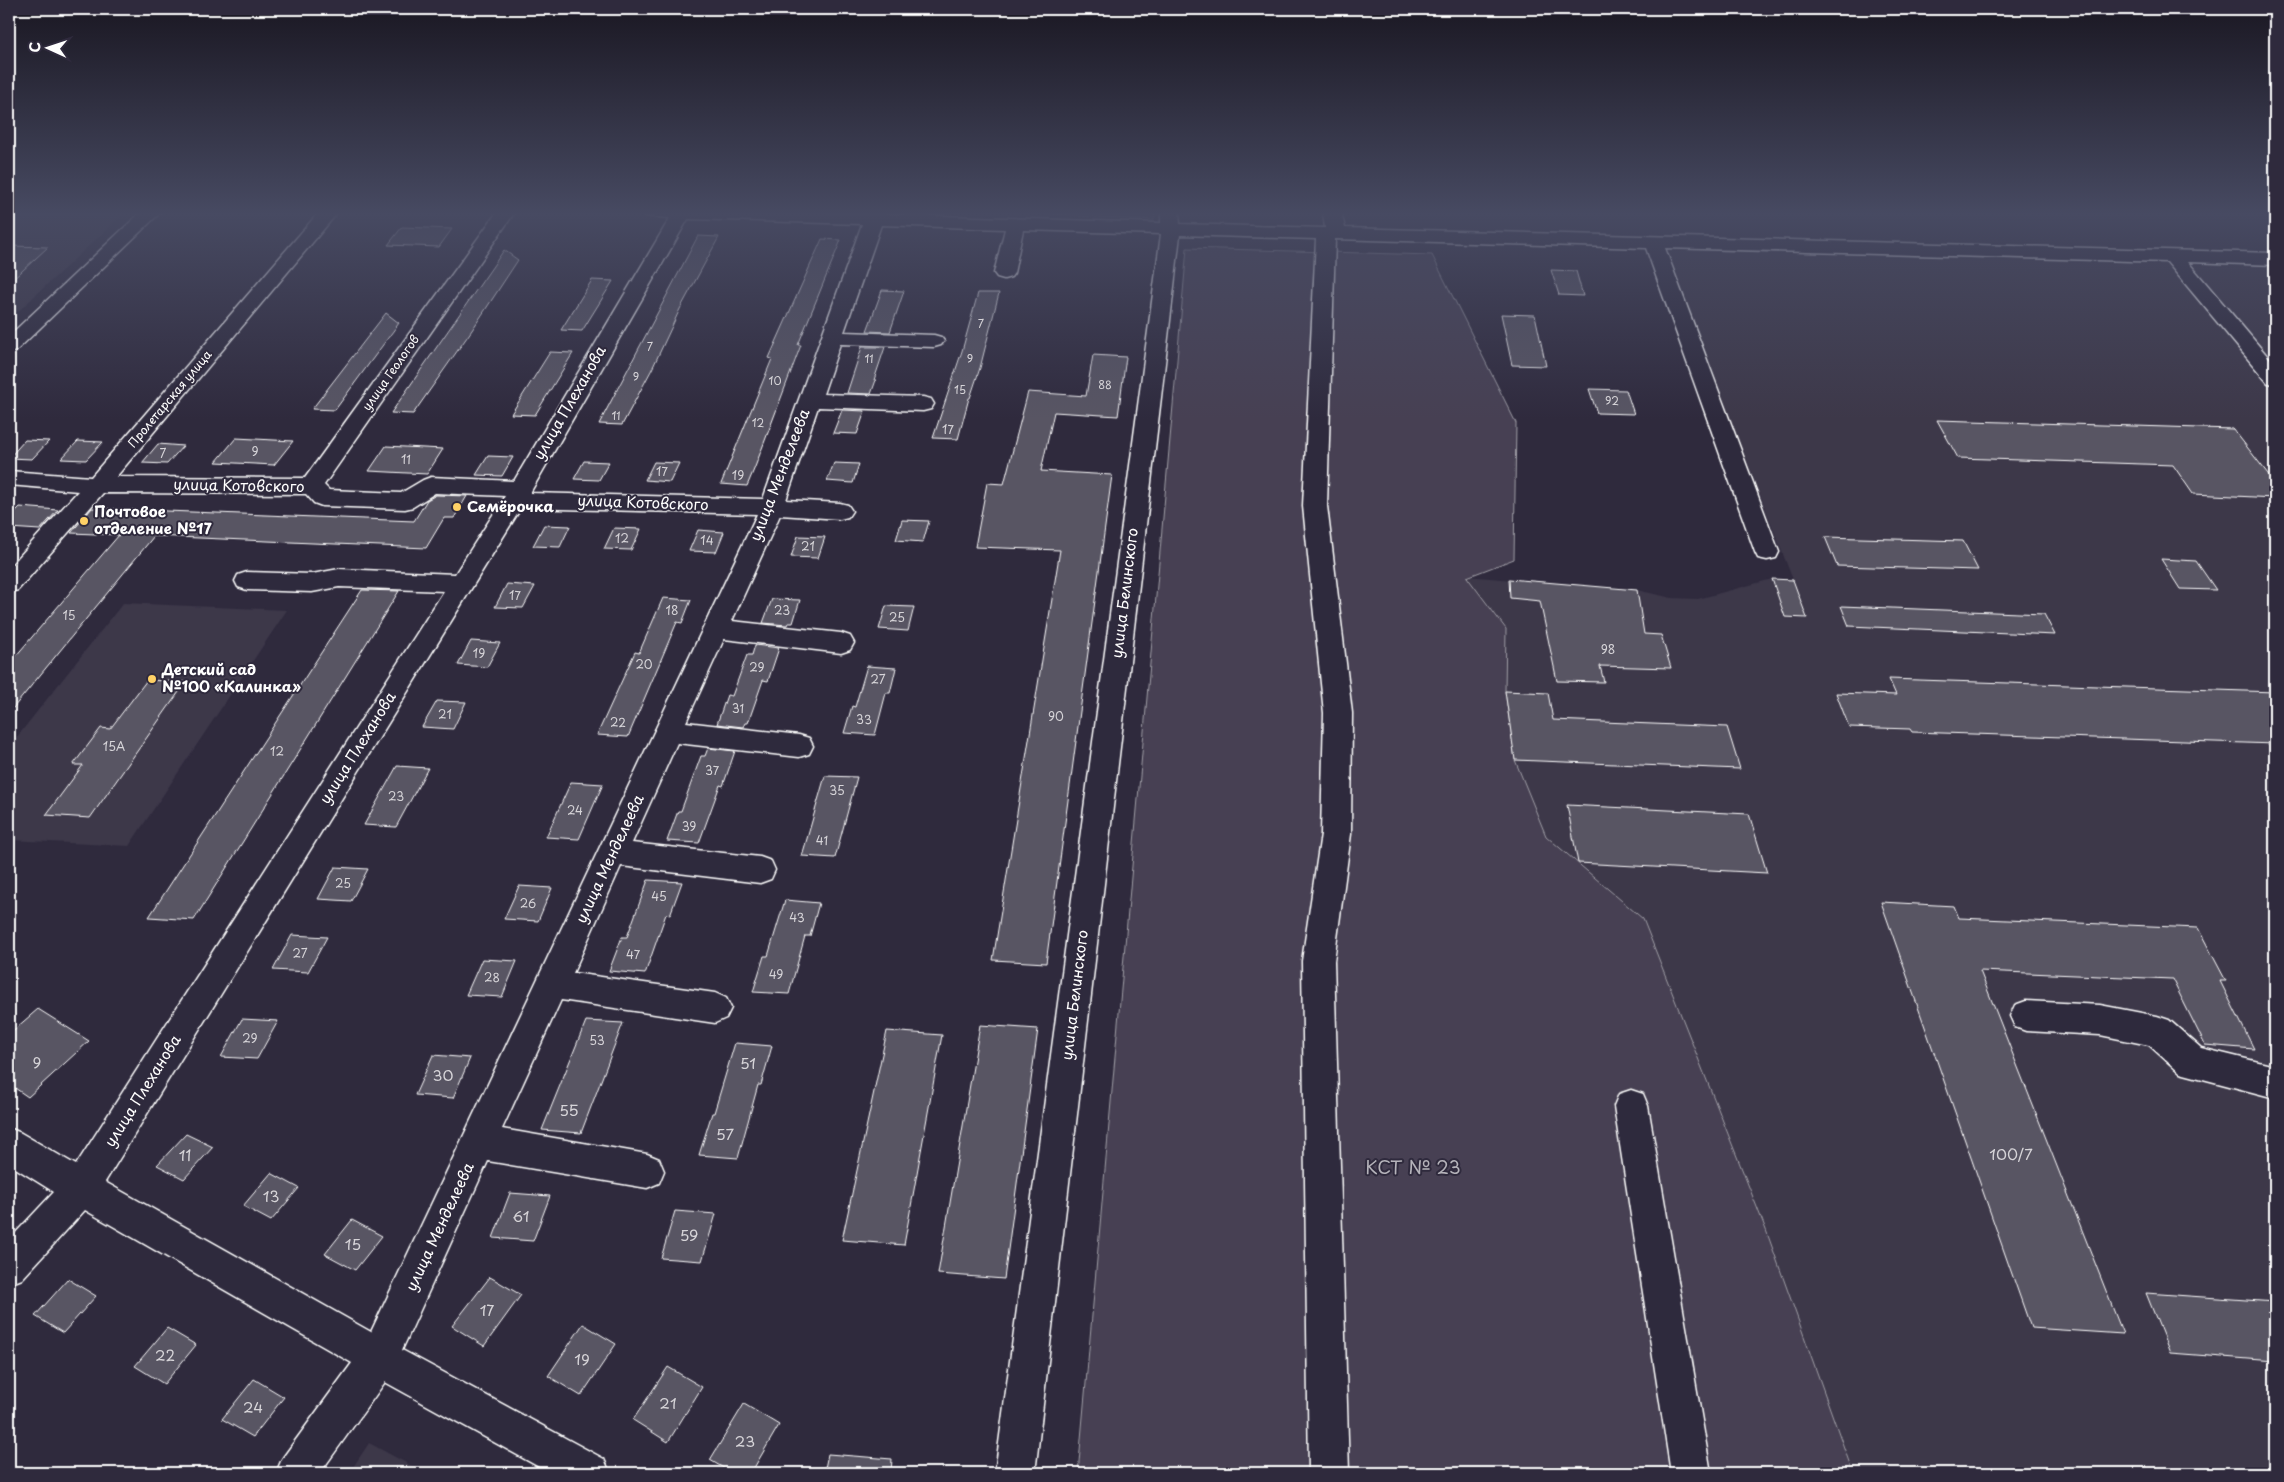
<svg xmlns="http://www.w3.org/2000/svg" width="2284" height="1482" viewBox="0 0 2284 1482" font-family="'Playpen Sans',sans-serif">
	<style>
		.built { fill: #3c3749 }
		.green { fill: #464152; stroke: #a2a0a8 }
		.building { fill: #595564; stroke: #fff }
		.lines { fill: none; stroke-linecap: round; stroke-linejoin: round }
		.minor-casing { stroke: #fff; stroke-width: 3 }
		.minor { fill: #2f2a3d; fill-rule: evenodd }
		.poi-dot { fill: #ffd166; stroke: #2f2a3d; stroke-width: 2 }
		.labels { text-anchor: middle; stroke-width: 4; stroke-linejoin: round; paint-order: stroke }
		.far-number-label { font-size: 11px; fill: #d6d4d8 }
		.far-street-label { font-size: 12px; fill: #fff; stroke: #2f2a3d }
		.number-label { font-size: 12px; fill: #d6d4d8 }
		.street-label { font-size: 15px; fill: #fff; stroke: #2f2a3d }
		.poi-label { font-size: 15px; font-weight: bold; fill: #fff; stroke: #2f2a3d; text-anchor: start }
		.near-number-label { font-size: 15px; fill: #d6d4d8 }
		.near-park-label { font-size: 18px; fill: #b5b3ba; stroke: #2f2a3d }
	</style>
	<rect width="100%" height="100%" fill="#2f2a3d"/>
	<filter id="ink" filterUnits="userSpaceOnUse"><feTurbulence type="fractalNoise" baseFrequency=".02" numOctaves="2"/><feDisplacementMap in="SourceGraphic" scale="10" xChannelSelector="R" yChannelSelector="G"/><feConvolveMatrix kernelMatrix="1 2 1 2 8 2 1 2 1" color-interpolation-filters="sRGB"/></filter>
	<g filter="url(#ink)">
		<g class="built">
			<polygon points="9,212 23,212 122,215 9,320"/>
			<polygon points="1662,245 2275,263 2275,1473 1853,1473 1766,1230 1643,919 1546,836 1515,760 1505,691 1506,629 1466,576 1637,590 1672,598 1698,599 1772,579 1793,580"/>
			<polygon points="123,603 287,610 129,846 9,840 9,747"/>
			<polygon points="369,1443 425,1473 349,1473"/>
		</g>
		<g class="green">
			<polygon points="1015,212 1155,212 1154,220"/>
			<polygon points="1187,248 1432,255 1516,423 1514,559 1467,577 1506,629 1505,691 1515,760 1546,836 1643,919 1766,1230 1853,1473 1078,1473"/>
		</g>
		<g class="building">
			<polygon points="402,227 452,229 439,247 388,245"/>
			<polygon points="698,236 719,237 680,309 652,369 622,425 599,424"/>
			<polygon points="822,239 841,240 798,345 801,345 755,467 747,486 721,484 772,359 769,358"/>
			<polygon points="9,246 48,247 9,283"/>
			<polygon points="504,250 518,260 472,330 413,414 391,413"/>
			<polygon points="1551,270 1576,271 1583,296 1559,295"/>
			<polygon points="592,280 613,281 582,331 561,330"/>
			<polygon points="882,290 904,291 890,332 867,331"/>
			<polygon points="978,293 999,293 980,368 970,398 969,398 958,439 933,438 962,351"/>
			<polygon points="386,313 399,323 335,410 312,409"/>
			<polygon points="1501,314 1535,315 1546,366 1512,365"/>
			<polygon points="862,347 885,347 874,380 876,380 871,394 847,393"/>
			<polygon points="550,352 573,353 535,415 511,414"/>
			<polygon points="1093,355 1126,357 1118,416 1054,412 1041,471 1112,475 1046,963 993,960 1060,550 975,547 987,483 1004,484 1028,392 1086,396"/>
			<polygon points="1589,389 1626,390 1634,414 1597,413"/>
			<polygon points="842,410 865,411 857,434 833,433"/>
			<polygon points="1937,420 2233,429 2275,483 2275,498 2193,494 2173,465 1958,458"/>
			<polygon points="236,438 293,441 274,465 216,462"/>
			<polygon points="25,440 49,441 32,459 9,458"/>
			<polygon points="78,441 103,442 86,460 61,459"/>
			<polygon points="158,444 183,446 167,464 142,463"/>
			<polygon points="386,446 443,449 427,474 369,471"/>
			<polygon points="488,456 513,457 502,476 476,475"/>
			<polygon points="584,461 609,462 599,480 574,479"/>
			<polygon points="654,462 679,463 670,482 645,480"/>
			<polygon points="834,463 859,464 853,483 827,481"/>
			<polygon points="436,495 467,496 454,518 444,518 426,548 154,536 9,713 9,664 119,535 71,533 92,508 414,521 427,500"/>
			<polygon points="20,507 58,510 40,530 9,528 9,518"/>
			<polygon points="902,520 929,521 923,542 896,540"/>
			<polygon points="544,525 570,526 560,547 533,546"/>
			<polygon points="614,528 641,529 631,550 604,549"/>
			<polygon points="698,530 724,532 716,552 689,551"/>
			<polygon points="798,536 825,537 818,558 791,557"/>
			<polygon points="1825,537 1963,541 1978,570 1837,566"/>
			<polygon points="2161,559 2196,561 2216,590 2180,589"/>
			<polygon points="1509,579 1637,590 1644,634 1661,635 1671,668 1600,666 1604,682 1557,681 1540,601 1510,598"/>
			<polygon points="1772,579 1793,580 1807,618 1785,617"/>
			<polygon points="507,584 535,586 523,608 495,607"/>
			<polygon points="362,590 399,591 194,920 149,917"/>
			<polygon points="663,598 691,600 682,623 677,622 628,737 597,735 635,652 639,653"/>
			<polygon points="772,599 800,600 793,623 788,623 787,625 763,623"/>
			<polygon points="886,606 914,607 908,631 879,629"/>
			<polygon points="1841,606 2044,614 2055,635 1849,626"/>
			<polygon points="471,641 500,643 487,667 458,665"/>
			<polygon points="755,645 779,648 768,681 763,680 748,723 745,723 743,727 717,724 727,695 732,696 747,655 752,655"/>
			<polygon points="867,666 896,668 890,693 886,693 875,735 844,733 852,706 855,707"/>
			<polygon points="1889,679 2275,692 2275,744 1912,732 1910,729 1849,727 1836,693 1896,695"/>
			<polygon points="147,680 186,682 90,818 46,815 83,765 73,765 101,728 110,729"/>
			<polygon points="1505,691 1548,693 1553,720 1727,727 1740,769 1515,760"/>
			<polygon points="437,701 466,702 453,729 422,727"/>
			<polygon points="708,748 735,751 723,786 720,785 699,843 667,841 678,811 681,811 701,756 705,756"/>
			<polygon points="397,766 428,768 396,827 364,825"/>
			<polygon points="825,776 857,777 835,858 802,856"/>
			<polygon points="571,782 603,784 579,839 546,837"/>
			<polygon points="1567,805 1749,814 1767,873 1578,863"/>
			<polygon points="335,867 368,869 351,901 318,899"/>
			<polygon points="648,880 682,882 670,915 666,914 645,974 609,971 622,937 627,937"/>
			<polygon points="519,886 552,888 538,921 504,919"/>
			<polygon points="785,900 819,903 810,936 805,936 789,994 753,992 764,956 768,956"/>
			<polygon points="1881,902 1954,906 1959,918 2198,928 2226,981 2220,981 2254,1049 2205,1045 2172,979 1980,971 2123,1334 2031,1328"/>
			<polygon points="292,935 327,937 308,972 273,970"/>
			<polygon points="482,959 517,961 502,997 466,995"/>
			<polygon points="38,1009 89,1041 28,1097 9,1084 9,1034"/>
			<polygon points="242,1019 278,1021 257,1059 221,1057"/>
			<polygon points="586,1021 623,1023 581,1133 542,1130"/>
			<polygon points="980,1025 1038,1029 1004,1279 938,1274"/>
			<polygon points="887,1031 942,1035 904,1245 842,1240"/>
			<polygon points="735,1043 772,1046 761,1085 758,1085 738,1158 699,1155 712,1113 714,1113"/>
			<polygon points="433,1055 470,1058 453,1098 415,1095"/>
			<polygon points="186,1134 213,1147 184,1179 157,1165"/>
			<polygon points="271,1173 299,1188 271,1221 243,1206"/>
			<polygon points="510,1193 550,1196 533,1241 493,1238"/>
			<polygon points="675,1211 716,1214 702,1261 661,1258"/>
			<polygon points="352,1220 382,1236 355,1270 325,1254"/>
			<polygon points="490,1277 521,1295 484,1346 452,1326"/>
			<polygon points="68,1279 96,1296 63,1333 35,1316"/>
			<polygon points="2146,1293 2275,1302 2275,1361 2170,1353"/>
			<polygon points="583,1324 616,1344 581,1396 548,1376"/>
			<polygon points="167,1328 196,1345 164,1384 135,1366"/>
			<polygon points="668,1367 702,1387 668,1442 633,1420"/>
			<polygon points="254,1379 284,1397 253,1437 222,1419"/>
			<polygon points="744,1404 779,1425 751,1473 732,1473 710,1460"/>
			<polygon points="828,1454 892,1459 891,1473 824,1473"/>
		</g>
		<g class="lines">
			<defs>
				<g id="minor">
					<polygon points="141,212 161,212 16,351 9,353 9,336"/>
					<path d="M319,212H338L116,477L305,478L497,212H515L324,485L329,490L401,493L423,480L431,477L514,481L670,218L646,216L643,212H818L1161,223V212H1179L1180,224L1325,228L1323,212H1341L1345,228L2275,253V265L2188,262L2275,365V384L2268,383L2167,262L1665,248L1779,552L1776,558L1767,560L1758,558L1755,552L1646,248L1335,239L1327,506L1352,713L1351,834L1334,961L1349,1473H1309L1302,961L1321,834L1324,713L1303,506L1316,239L1180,235L1035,1473H995L1161,234L1023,230L1014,273L1011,277L1004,279L997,277L994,273L1005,229L881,225L844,332L934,335L941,337L944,341L941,345L934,347L840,344L823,394L923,397L931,399L934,404L931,409L923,411L818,407L786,500L840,503L848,505L852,511L848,517L840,519L780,515L732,621L841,633L850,636L854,643L850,650L841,653L724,639L686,722L799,735L809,738L813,746L809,754L799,757L677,743L632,843L760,857L771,861L775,870L771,879L760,883L621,866L573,973L715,993L726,998L731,1008L726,1018L715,1023L561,1000L502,1129L647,1154L659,1159L664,1171L659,1183L647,1188L488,1161L402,1350L604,1459L610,1473H550L385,1382L320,1473H276L282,1459L352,1363L85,1210L22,1279L9,1284V1240L54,1192L9,1164V1128L21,1133L76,1165L444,591L339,587L312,592L247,590L238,587L235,581L238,575L247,572L312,574L339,569L455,574L505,496L435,493L413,507L405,509L322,506L314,503L306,494L103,493L18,590L9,593V568L78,491L9,485V471L91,477ZM688,219L862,224L763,499L530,493ZM521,508L757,514L371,1332L105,1182Z"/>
					<polygon points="2026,1001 2100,1005 2157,1016 2169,1020 2201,1048 2275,1066 2275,1098 2180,1073 2149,1045 2100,1035 2026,1031 2015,1027 2010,1016 2015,1005"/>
					<polygon points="1631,1090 1643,1094 1648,1106 1711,1473 1671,1473 1614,1106 1619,1094"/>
				</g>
			</defs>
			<use href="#minor" class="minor-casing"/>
			<use href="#minor" class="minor"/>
		</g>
	</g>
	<linearGradient id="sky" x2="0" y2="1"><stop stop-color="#1a1722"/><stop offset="0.51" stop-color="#474a62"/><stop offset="1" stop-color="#474a62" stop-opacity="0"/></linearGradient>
	<rect width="2284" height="419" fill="url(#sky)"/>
	<g class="poi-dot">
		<circle cx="457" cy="507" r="5"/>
		<circle cx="84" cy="521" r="5"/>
		<circle cx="152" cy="679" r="5"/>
	</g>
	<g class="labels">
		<g class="far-number-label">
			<text x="981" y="328">7</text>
			<text x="650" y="351">7</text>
			<text x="869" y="363">11</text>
			<text x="970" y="363">9</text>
			<text x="636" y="381">9</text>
			<text x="775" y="385">10</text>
			<text x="1105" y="389">88</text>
			<text x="960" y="394">15</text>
			<text x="1612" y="405">92</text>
			<text x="616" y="420">11</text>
			<text x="758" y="427">12</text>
		</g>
		<g class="far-street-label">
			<text transform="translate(391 373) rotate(-55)" y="4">улица Геологов</text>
			<text transform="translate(170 399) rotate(-50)" y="4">Пролетарская улица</text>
		</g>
		<g class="number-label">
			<text x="948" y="434">17</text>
			<text x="255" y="456">9</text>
			<text x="163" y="458">7</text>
			<text x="406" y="464">11</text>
			<text x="662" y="476">17</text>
			<text x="738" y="480">19</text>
			<text x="622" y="543">12</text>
			<text x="707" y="545">14</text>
			<text x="808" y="551">21</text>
			<text x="515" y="600">17</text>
			<text x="672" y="615">18</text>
			<text x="782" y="615">23</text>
			<text x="69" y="620">15</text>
			<text x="897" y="622">25</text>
			<text x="1608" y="654">98</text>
			<text x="479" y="658">19</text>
			<text x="644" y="669">20</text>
			<text x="757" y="672">29</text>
			<text x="878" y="684">27</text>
			<text x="738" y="713">31</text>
			<text x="445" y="719">21</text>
			<text x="1056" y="721">90</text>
			<text x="864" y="724">33</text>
			<text x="618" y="727">22</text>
			<text x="114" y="751">15А</text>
			<text x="277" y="756">12</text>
			<text x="712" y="775">37</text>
			<text x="837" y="795">35</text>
			<text x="396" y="801">23</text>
			<text x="575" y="815">24</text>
			<text x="689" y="831">39</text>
			<text x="822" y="845">41</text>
			<text x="343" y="888">25</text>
			<text x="659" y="901">45</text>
			<text x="528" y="908">26</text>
			<text x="797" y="922">43</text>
			<text x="300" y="958">27</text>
			<text x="633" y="959">47</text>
			<text x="776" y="979">49</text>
			<text x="492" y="982">28</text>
			<text x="250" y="1043">29</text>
			<text x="597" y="1045">53</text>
		</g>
		<g class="street-label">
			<text transform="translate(570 403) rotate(-60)" y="5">улица Плеханова</text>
			<text transform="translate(780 475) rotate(-69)" y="5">улица Менделеева</text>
			<text transform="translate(239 486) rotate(1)" y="5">улица Котовского</text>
			<text transform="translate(643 503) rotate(2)" y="5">улица Котовского</text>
			<text transform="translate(1125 593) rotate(-83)" y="5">улица Белинского</text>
			<text transform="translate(358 748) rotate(-58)" y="5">улица Плеханова</text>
			<text transform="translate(610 859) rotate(-65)" y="5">улица Менделеева</text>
			<text transform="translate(1075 995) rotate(-83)" y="5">улица Белинского</text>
			<text transform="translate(143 1091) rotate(-58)" y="5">улица Плеханова</text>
			<text transform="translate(440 1227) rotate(-65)" y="5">улица Менделеева</text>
		</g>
		<g class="poi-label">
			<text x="467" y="512">Семёрочка</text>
			<text x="94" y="517">Почтовое<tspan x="94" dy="17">отделение №17</tspan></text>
			<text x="162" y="675">Детский сад<tspan x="162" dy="17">№100 «Калинка»</tspan></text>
		</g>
		<g class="near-number-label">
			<text x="37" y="1068">9</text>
			<text x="748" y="1069">51</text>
			<text x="443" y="1081">30</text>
			<text x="569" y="1116">55</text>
			<text x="725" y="1140">57</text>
			<text x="2011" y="1160">100/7</text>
			<text x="185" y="1161">11</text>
			<text x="271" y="1202">13</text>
			<text x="521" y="1222">61</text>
			<text x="689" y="1241">59</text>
			<text x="353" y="1250">15</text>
			<text x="487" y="1316">17</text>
			<text x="165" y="1361">22</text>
			<text x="582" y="1365">19</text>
			<text x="668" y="1409">21</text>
			<text x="253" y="1413">24</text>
			<text x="745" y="1447">23</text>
		</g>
		<g class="near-park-label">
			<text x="1413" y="1174">КСТ № 23</text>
		</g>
	</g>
	<rect width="2284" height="1482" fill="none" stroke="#2f2a3d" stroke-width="30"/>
	<rect x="15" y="15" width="2254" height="1452" fill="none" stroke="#fff" stroke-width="2" filter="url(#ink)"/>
	<g transform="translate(48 48) rotate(273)" stroke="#2f2a3d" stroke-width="4" paint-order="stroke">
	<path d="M0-4L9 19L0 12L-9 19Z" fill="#ffffff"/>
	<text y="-8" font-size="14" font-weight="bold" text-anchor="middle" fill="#ffffff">С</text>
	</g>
</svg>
